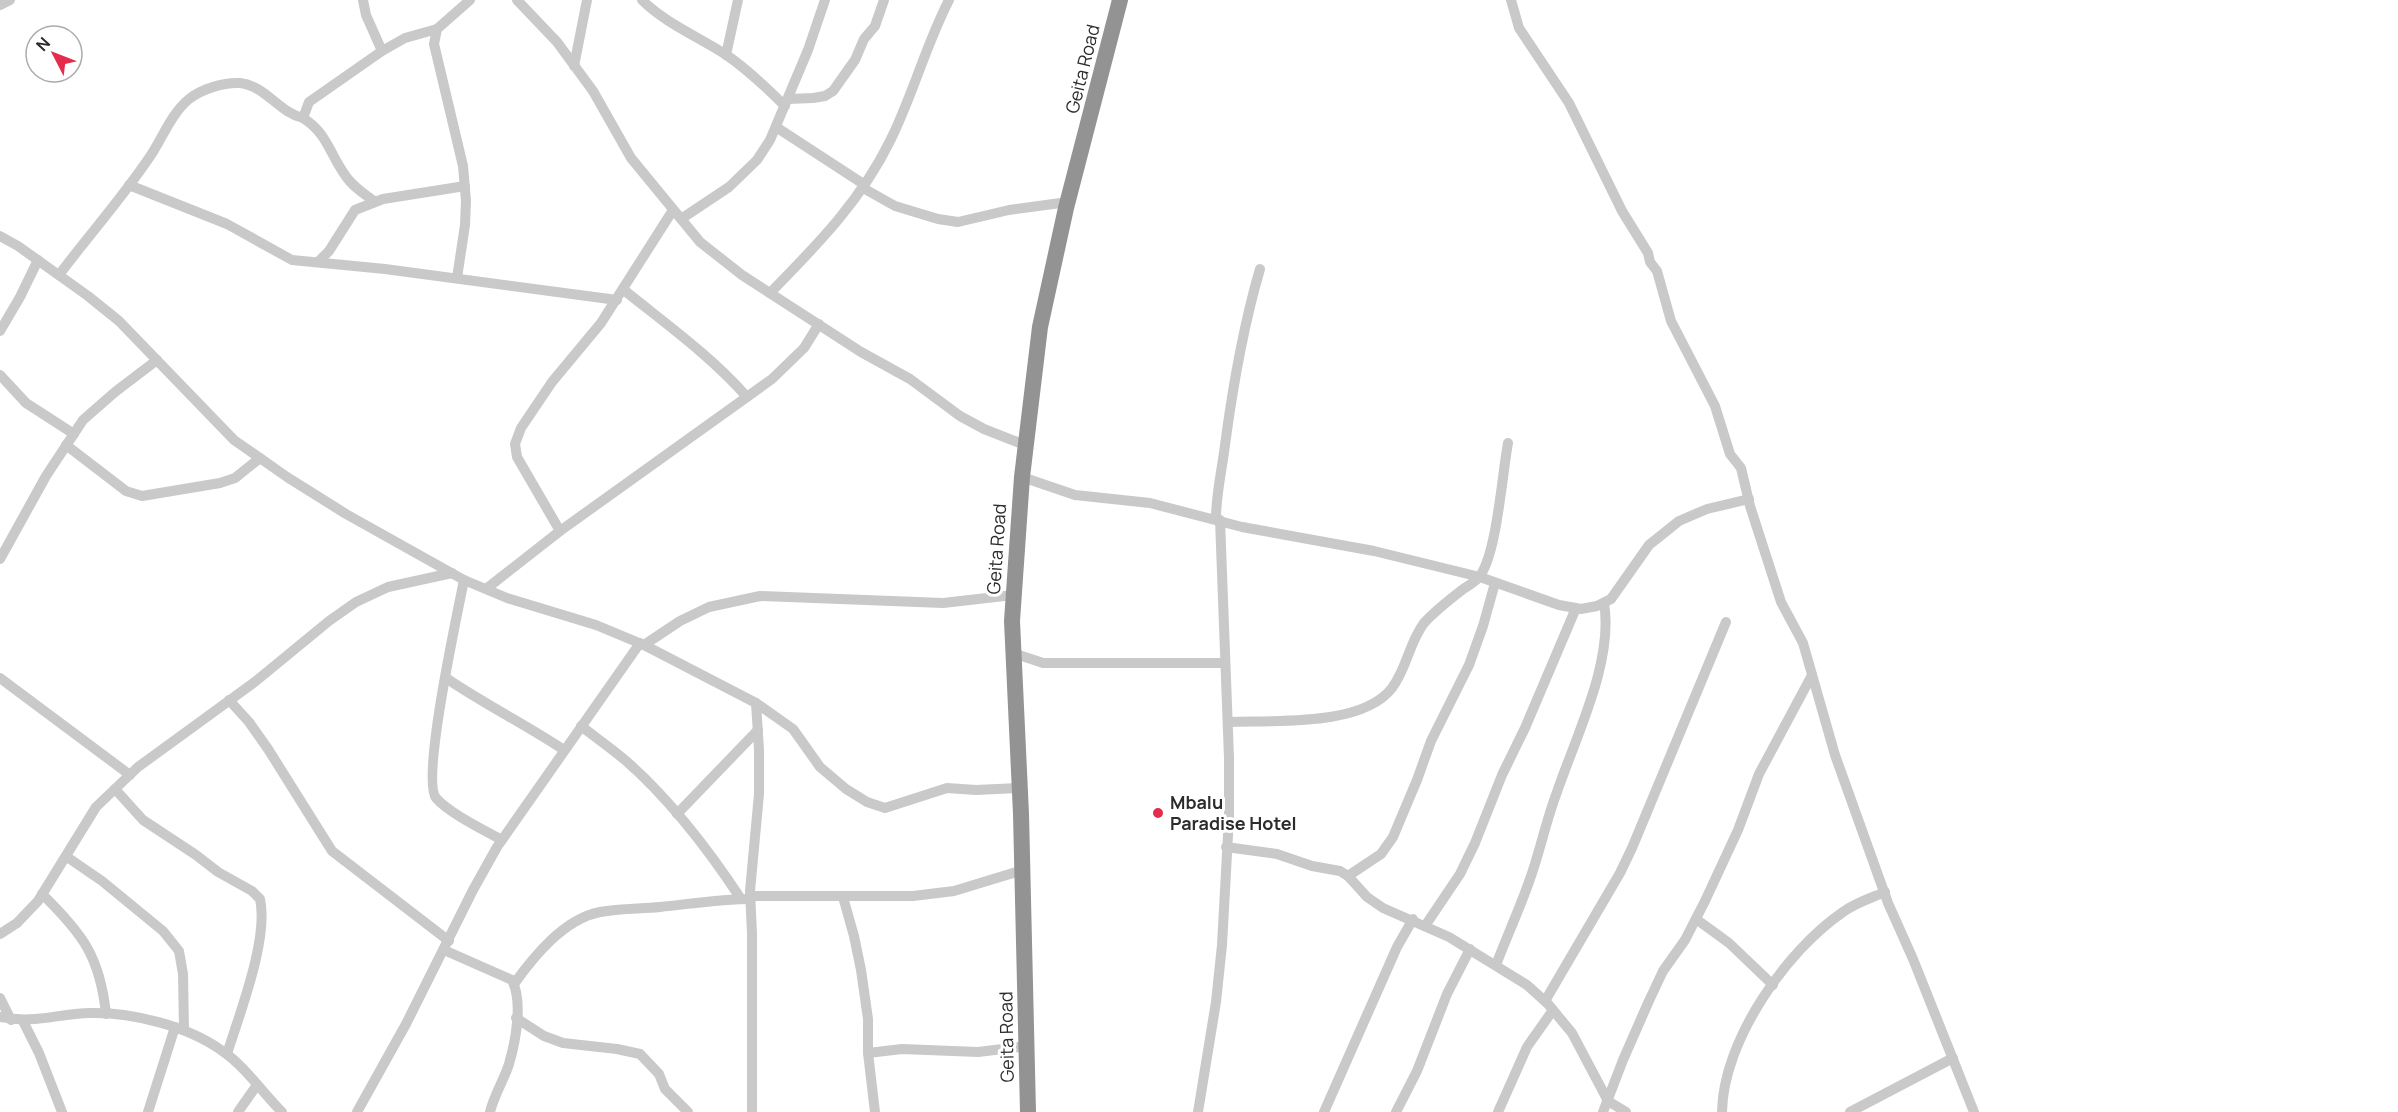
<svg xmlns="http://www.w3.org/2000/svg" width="2398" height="1112" viewBox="0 0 2398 1112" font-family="Manrope,sans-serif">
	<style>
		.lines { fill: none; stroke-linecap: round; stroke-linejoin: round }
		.minor { stroke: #c9c9c9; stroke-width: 10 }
		.highway { stroke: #939393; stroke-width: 16 }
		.poi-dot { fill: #e42d4c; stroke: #fff; stroke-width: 2 }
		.labels { text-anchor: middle; stroke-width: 6; stroke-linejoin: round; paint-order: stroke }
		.street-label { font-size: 18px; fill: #2c2c2c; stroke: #fff }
		.poi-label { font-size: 18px; font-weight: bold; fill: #2c2c2c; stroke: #fff; text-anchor: start }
	</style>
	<rect width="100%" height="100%" fill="#fff"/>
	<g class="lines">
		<g class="minor">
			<polyline points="363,0 366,15 382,51"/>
			<polyline points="517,0 557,42 593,91 631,158 700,242 742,275 861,352 910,379 960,416 984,429 1025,445"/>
			<path d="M642,0C665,23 697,36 725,54C747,69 766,87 785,106"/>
			<polyline points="1511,0 1519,28 1569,103 1622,211 1648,253 1650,262 1657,271 1671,321 1715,406 1730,454 1741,468 1750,506 1781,602 1803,643 1835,755 1888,903 1913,959 1974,1112"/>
			<polyline points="0,5 10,0"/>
			<polyline points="726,55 738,0"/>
			<polyline points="574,66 587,0"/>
			<polyline points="788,99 813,98 825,96 833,91 855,60 864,39 875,26 884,0"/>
			<polyline points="776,127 865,185"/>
			<polyline points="129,185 227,224 292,260 385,269 617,300"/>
			<polyline points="863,188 895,206 938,219 958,222 1009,210 1068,202"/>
			<path d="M374,201C364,194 352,186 345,175C329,153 328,134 303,118L309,102L382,51L405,38L437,29"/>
			<polyline points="681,219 729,187 757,160 770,140 808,50 825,0"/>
			<polyline points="0,236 18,246 88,296 119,321 234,440 287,477 346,514 464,580 507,598 596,625 644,645 756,703 793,729 820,767 846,789 867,802 885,808 947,788 976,790 1020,788"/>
			<polyline points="318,262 329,251 355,210 383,199 465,186"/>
			<path d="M59,275C89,235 123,197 151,155C163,137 171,114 189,99C202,89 224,82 240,83C266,86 278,112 303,118"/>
			<polyline points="457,278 465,225 466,201 463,166 434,44 437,29 470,0"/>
			<path d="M624,290C666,324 711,356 747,397"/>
			<path d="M770,293C817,245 861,201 891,139C913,94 926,45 949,0"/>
			<polyline points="0,331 20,297 38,260"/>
			<polyline points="0,375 26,403 74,434"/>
			<polyline points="66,445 126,491 142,496 220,483 235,478 260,458"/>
			<polyline points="1022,477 1075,495 1150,503 1242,527 1374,551 1480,577 1559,605 1581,609 1597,606 1611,599 1649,545 1679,521 1707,509 1749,499"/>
			<path d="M1216,518C1216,494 1222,470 1225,445C1233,385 1243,327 1260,269"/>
			<polyline points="560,531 517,457 515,444 521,428 552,382 601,323 673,210"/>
			<polyline points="0,559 46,476 83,420 115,392 157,360"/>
			<path d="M464,580C458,611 421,779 436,798C449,813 484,830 502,840"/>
			<polyline points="486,589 560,531 772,379 804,348 819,324"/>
			<polyline points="644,645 680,621 709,607 760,596 943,603 1013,595"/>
			<polyline points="1013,653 1043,663 1225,663"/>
			<polyline points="0,678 130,775"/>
			<path d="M446,678C484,704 525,724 564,750"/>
			<polyline points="229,700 249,722 268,749 332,851 449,941"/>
			<path d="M1228,722C1274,720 1362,727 1392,688C1407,668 1409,643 1424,623C1435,611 1449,600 1462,590C1467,586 1476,582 1480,576C1497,552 1502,475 1508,443"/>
			<path d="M581,726C595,737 611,748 625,760C671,800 708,849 741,899"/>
			<path d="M115,789L143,820L196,855L218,872L252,891L260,899C269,939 239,1015 227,1054"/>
			<polyline points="677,814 758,730"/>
			<polyline points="1226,847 1277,854 1312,866 1340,871 1348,876 1367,897 1383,908 1449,937 1527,985 1548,1004 1572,1033 1608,1101 1626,1112"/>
			<polyline points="67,857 102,881 163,931 179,951 183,974 184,1030"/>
			<polyline points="1348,876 1381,854 1393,837 1417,780 1431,741 1469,665 1483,626 1495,583"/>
			<path d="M42,894C83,934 100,957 106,1014"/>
			<polyline points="751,896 913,896 954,891 1023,870"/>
			<polyline points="843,897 854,936 861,970 868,1019 868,1053 875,1112"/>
			<polyline points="1696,919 1729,943 1773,985"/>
			<polyline points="1425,926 1460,874 1475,843 1502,775 1525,728 1576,608"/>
			<polyline points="0,934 17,923 38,901 96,807 138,767 256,681 329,621 356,602 388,587 452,573"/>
			<path d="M444,950L512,980C523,1002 516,1040 509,1064C504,1080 494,1095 490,1112"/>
			<path d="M1496,965C1507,936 1520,908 1530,879C1540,851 1546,821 1557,792C1576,736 1614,661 1604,603"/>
			<path d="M514,984C534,956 564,919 600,912C620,908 640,909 660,907C690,904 720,899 751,899"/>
			<polyline points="0,998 11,1020"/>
			<polyline points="1545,1001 1620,873 1632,848 1726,622"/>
			<path d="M0,1017C35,1024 56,1014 90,1013C132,1012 187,1026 221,1050C245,1066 262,1092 282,1112"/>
			<polyline points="516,1018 544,1036 563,1043 617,1049 640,1054 659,1074 665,1089 688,1112"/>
			<polyline points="23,1021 39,1053 62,1112"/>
			<polyline points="868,1053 902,1049 978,1052 1027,1046"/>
			<polyline points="148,1112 175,1027"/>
			<polyline points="238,1112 257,1085"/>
			<polyline points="357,1112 406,1024 473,890 497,847 640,643"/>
			<polyline points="752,1112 752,934 750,891 759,794 759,750 756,703"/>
			<polyline points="1198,1112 1216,1002 1222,945 1229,817 1229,758 1220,520"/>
			<polyline points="1324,1112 1397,947 1413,919"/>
			<polyline points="1396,1112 1417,1071 1447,994 1470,949"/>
			<polyline points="1498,1112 1527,1047 1553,1010"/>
			<polyline points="1603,1112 1623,1060 1648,1003 1663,971 1685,940 1705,901 1738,830 1759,774 1812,675"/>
			<path d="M1722,1112C1723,1041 1786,951 1843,912C1855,903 1871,898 1885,892"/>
			<polyline points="1850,1112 1953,1058"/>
		</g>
		<polyline class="highway" points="1028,1112 1021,814 1012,621 1022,477 1040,327 1066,208 1120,0"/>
	</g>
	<circle class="poi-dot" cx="1158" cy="813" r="6"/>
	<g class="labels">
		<g class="street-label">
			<text transform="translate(1083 69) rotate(-76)" y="6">Geita Road</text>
			<text transform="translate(997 549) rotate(-86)" y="6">Geita Road</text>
			<text transform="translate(1007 1037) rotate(-91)" y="6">Geita Road</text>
		</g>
		<g class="poi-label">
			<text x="1170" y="809">Mbalu<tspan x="1170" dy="21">Paradise Hotel</tspan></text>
		</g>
	</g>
	<g transform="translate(54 54) rotate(312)"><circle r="28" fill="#ffffff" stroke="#ababab" stroke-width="1.5"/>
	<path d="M0-4.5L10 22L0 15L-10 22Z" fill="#e42d4c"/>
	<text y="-9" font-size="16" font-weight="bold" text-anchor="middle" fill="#2c2c2c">N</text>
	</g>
</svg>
